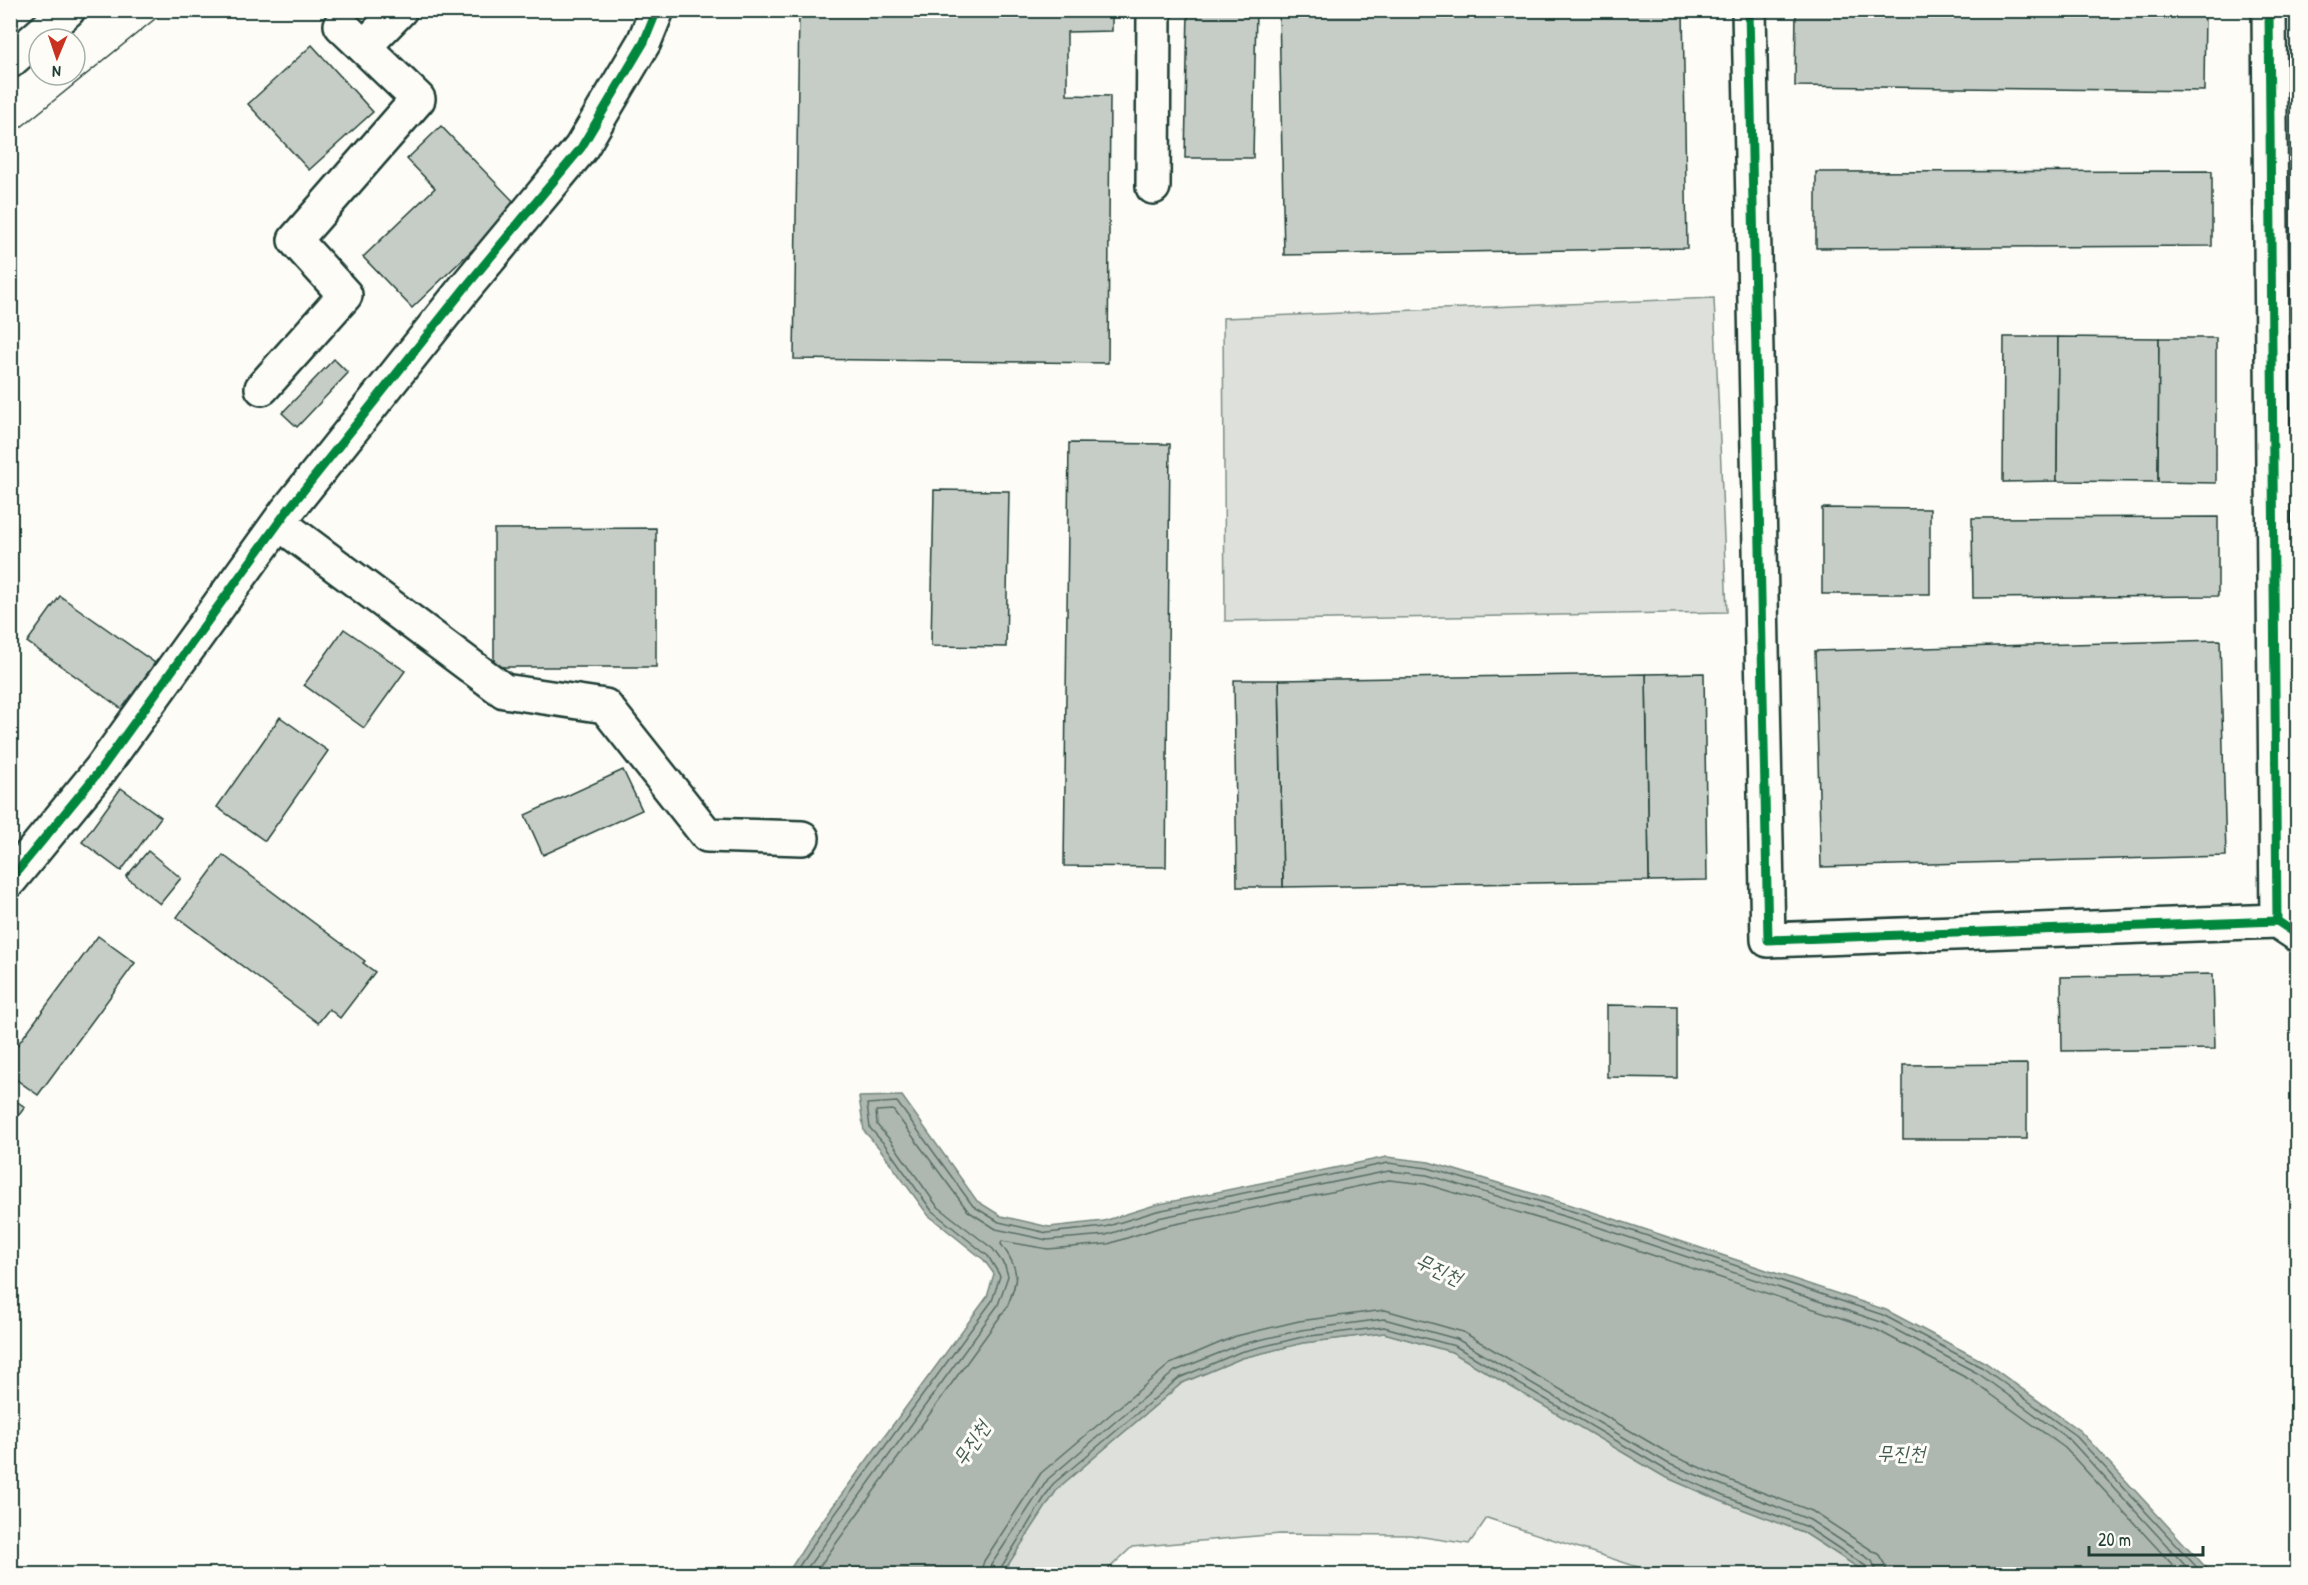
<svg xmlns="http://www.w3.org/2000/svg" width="2308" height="1585" viewBox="0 0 2308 1585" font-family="'Patrick Hand','Poor Story',sans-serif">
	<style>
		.green { fill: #dde0db; stroke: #7e8e88; stroke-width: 1.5 }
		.water { fill: #aeb8b1; stroke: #75877f; stroke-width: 1.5 }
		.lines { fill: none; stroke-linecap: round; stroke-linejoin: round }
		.shore { stroke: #586e66; stroke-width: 1.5 }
		.building { fill: #c6cdc7; stroke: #1f3d34; stroke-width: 1.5 }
		.minor-casing { stroke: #1f3d34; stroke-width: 38 }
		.major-casing { stroke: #1f3d34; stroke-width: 38 }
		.minor { stroke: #fdfcf7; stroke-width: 33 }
		.major { stroke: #fdfcf7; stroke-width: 33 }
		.tram { stroke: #1f3d34; stroke-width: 1.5 }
		.cycleway-casing { stroke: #fdfcf7; stroke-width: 13 }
		.cycleway { stroke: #00873e; stroke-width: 9 }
		.labels { text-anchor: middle; stroke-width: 6; stroke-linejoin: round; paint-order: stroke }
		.water-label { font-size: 20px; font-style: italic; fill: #435c53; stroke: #fdfcf7 }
	</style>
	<rect width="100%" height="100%" fill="#fdfcf7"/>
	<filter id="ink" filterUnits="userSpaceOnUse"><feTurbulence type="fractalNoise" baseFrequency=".0167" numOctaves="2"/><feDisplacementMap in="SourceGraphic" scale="12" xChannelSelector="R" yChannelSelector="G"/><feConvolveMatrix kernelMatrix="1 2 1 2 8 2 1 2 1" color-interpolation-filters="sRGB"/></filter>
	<g filter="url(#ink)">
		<g class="green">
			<polygon points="1714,298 1727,612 1225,621 1223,318"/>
			<polygon points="1384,1333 1452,1352 1663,1476 1721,1501 1803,1532 1868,1574 1659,1574 1487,1518 1469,1544 1410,1535 1280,1534 1132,1547 1103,1574 1002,1574 1058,1488 1182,1383 1242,1358 1303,1343"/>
		</g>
		<polygon class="water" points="902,1096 977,1201 1001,1216 1049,1227 1104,1221 1155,1205 1387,1157 1429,1162 1587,1210 1886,1310 1986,1363 2080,1431 2212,1574 1868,1574 1803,1532 1721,1501 1663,1476 1452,1352 1384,1333 1303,1343 1242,1358 1182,1383 1058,1488 1002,1574 787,1574 814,1532 987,1297 994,1274 984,1260 928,1215 880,1149 864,1131 859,1097"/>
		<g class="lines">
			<g class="shore">
				<polyline points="794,1574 819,1536 992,1301 1000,1276 988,1256 932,1211 885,1145 870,1128 867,1104 897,1102 973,1206 999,1222 1047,1233 1105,1227 1157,1211 1388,1163 1428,1168 1585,1215 1883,1315 1983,1368 2076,1436 2203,1574"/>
				<polyline points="803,1574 998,1305 1008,1276 1005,1266 993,1249 937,1206 891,1141 877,1125 876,1111 893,1110 968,1211 996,1229 1047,1240 1106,1235 1158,1218 1389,1171 1427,1175 1583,1222 1881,1322 1979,1374 2071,1441 2193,1574"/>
				<path d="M814,1574L1007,1307C1019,1278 1020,1270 1001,1244L1002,1241L1048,1249L1108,1244L1161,1227L1389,1180L1425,1184L1580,1231L1877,1330L1974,1382L2065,1448L2181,1574"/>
				<polyline points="980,1574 984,1561 1041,1473 1170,1364 1236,1336 1299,1321 1385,1310 1463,1332 1673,1456 1729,1480 1812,1511 1879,1555 1885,1565 1887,1574"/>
				<polyline points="989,1574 991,1565 1048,1479 1175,1371 1239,1345 1301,1330 1384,1319 1457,1339 1669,1464 1810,1520 1872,1561 1878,1574"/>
				<polyline points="997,1574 1053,1484 1179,1378 1240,1352 1302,1337 1384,1327 1455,1346 1666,1470 1723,1496 1805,1526 1867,1567 1870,1574"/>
			</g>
		</g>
		<g class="building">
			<polygon points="799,10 1112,10 1112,31 1067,32 1067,95 1110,96 1108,363 794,359"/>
			<polygon points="1188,10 1256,10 1253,158 1185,158"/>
			<polygon points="1279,10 1683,10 1687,248 1284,255"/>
			<polygon points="1796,10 2205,10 2204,91 1795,86"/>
			<polygon points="312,45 373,112 309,170 248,104"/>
			<polygon points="441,126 518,206 412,308 363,257 435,188 407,159"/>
			<polygon points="2212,171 2212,246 1816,248 1816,172"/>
			<polygon points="2004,337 2058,337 2057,481 2003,482"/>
			<polygon points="2058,337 2159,338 2158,482 2057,481"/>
			<polygon points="2159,338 2216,338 2216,483 2158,482"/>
			<polygon points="334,359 348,373 297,427 282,413"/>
			<polygon points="1069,443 1170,444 1166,867 1064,866"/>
			<polygon points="934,490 1009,491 1006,647 931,646"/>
			<polygon points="1822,508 1930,509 1930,594 1822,594"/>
			<polygon points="2218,517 2218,596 1973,598 1972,518"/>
			<polygon points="656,528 656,667 494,667 494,529"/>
			<polygon points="60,596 155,663 122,709 27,642"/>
			<polygon points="344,629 405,671 364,728 304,685"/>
			<polygon points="2220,640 2226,856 1821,867 1815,651"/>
			<polygon points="1704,673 1707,880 1649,881 1646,674"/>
			<polygon points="1646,674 1649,881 1283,887 1279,680"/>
			<polygon points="1234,680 1279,680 1283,887 1237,887"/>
			<polygon points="280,717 328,751 265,841 217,807"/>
			<polygon points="623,770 642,810 543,855 525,815"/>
			<polygon points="121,788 161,817 121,871 82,842"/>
			<polygon points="148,851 181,878 160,904 126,877"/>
			<polygon points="223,855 365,961 363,963 375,972 340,1018 329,1009 318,1023 177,917"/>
			<polygon points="98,936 135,963 38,1095 10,1075 10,1055"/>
			<polygon points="2213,974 2215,1049 2062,1051 2061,977"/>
			<polygon points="1607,1005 1677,1006 1677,1078 1607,1077"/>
			<polygon points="2027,1064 2027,1139 1903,1139 1903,1065"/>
			<polygon points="10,1097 25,1107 10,1127"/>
		</g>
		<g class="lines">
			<defs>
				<g id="minor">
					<polyline points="1749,10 1768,940 2277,921 2298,935"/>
					<polyline points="2269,10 2277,921"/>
					<polyline points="364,47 400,10"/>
					<polyline points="1153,187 1154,10"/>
					<polyline points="262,388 345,295 295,240 418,99 341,25"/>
					<polyline points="279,523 504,691 605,706 707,835 802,838"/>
					<polyline points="10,880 101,769 287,511 464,289 581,148 644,42 657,10"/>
				</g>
				<polyline id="major" points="10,61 68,10"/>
			</defs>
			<use href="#minor" class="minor-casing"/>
			<use href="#major" class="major-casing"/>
			<use href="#minor" class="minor"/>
			<use href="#major" class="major"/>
			<polyline class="tram" points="10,136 166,10"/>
			<defs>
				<g id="cycleway">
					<polyline points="1749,10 1768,940 2277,921 2298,935"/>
					<polyline points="2269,10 2277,921"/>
					<polyline points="10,880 101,769 287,511 464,289 581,148 644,42 657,10"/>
				</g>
			</defs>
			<use href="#cycleway" class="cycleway-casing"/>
			<use href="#cycleway" class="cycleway"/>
		</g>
	</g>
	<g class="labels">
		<g class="water-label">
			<text transform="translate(1439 1269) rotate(25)" y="7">무진천</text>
			<text transform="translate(971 1443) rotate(-56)" y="7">무진천</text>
			<text x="1901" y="1460">무진천</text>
		</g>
	</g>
	<rect width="2308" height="1585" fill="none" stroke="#fdfcf7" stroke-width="36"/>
	<rect x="18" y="18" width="2272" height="1549" fill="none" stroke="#1f3d34" stroke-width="2" filter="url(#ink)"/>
	<g transform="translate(57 57) rotate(182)"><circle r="28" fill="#fdfcf7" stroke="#a4b0a9" stroke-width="1.5"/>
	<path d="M0-4.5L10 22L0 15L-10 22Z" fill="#c8321e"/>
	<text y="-9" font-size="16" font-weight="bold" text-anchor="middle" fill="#1f3d34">N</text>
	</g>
	<path d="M2089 1546v9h114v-9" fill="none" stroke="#1f3d34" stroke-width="3"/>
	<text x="2098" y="1546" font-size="18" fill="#1f3d34" stroke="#fdfcf7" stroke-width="4.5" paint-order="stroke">20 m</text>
</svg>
